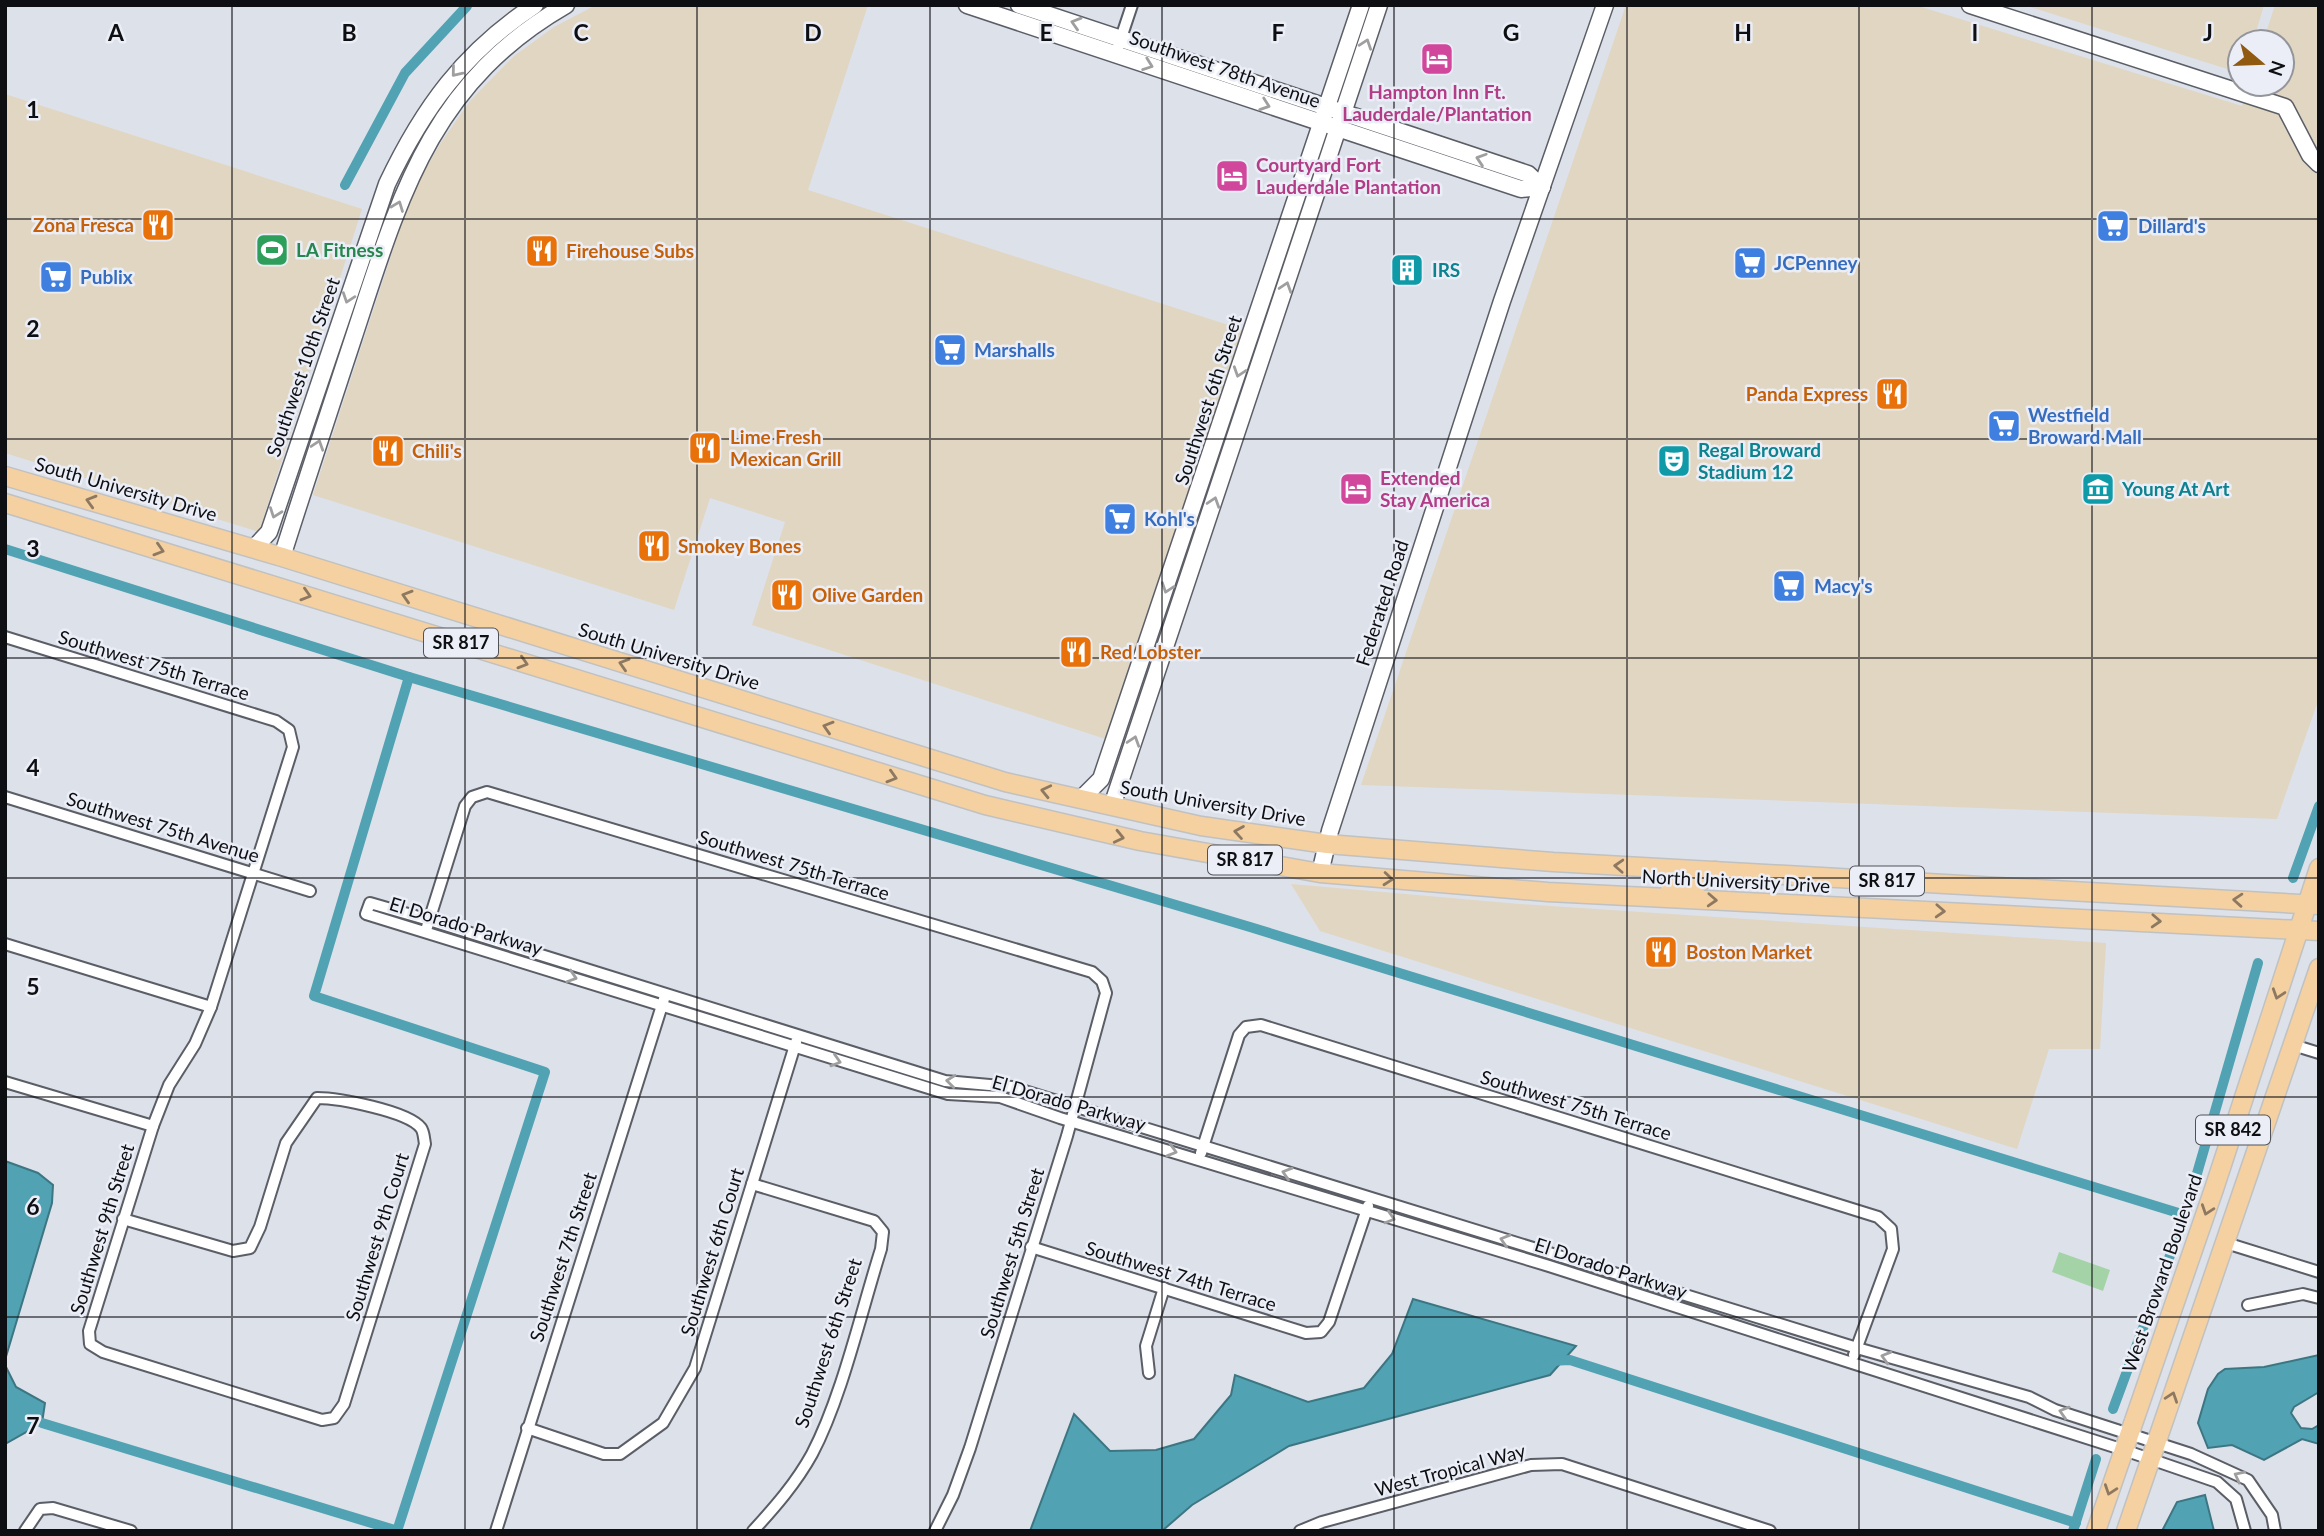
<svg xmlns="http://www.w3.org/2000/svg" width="2324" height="1536" viewBox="0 0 2324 1536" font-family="Lato,sans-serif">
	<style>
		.commercial { fill: #e0d6c2 }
		.green { fill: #a5d3a8 }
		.water { fill: #51a2b3; stroke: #3d7683; stroke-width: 2 }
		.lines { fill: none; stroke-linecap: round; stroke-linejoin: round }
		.canal { stroke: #51a2b3; stroke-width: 10 }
		.street-casing { stroke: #5b5e66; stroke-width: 14 }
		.secondary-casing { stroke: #5b5e66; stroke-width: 19 }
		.primary-casing { stroke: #c0c1c1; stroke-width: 21 }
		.street { stroke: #fff; stroke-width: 10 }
		.secondary { stroke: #fff; stroke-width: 16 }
		.primary { stroke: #f5d0a1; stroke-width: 18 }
		.oneway { stroke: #9f9fa0 }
		.oneway2 { stroke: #8d7961 }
		.grid { fill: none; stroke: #0e0f12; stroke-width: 2; stroke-opacity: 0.55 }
		.labels { text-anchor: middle; stroke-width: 5; stroke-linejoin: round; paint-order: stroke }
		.shield { fill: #ebeef7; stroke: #505257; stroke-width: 2 }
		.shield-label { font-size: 18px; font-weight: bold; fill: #0e0f12 }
		.street-label { font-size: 19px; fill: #0e0f12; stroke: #ebeef7 }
		.hotel-label { font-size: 19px; font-weight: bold; fill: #b23c85; stroke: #ebeef7; text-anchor: start }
		.food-label { font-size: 19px; font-weight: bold; fill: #c56008; stroke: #ebeef7; text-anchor: start }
		.shop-label { font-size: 19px; font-weight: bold; fill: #366cbe; stroke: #ebeef7; text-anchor: start }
		.leisure-label { font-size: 19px; font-weight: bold; fill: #27864d; stroke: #ebeef7; text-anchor: start }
		.culture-label { font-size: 19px; font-weight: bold; fill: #0d838f; stroke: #ebeef7; text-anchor: start }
		.grid-label { font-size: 23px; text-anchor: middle; font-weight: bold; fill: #0e0f12; stroke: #ebeef7; stroke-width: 5; stroke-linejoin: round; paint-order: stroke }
	</style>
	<rect width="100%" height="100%" fill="#dde1ea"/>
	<g class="commercial">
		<polygon points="596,5 868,5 808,190 1247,331 1115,742 752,625 785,522 710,498 674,610 313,495 403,219 418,182 440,144 470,101 514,56 554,27"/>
		<polygon points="1626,5 1915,5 2242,106 2250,84 2282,84 2282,42 2263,42 2275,5 2319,5 2319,698 2277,819 1361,785"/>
		<polygon points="2024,5 2264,5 2253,42 2240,42 2240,73"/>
		<polygon points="5,94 362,209 259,532 5,453"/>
		<polygon points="1291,884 1519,904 2106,943 2100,1049 2049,1049 2017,1149 1320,931"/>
	</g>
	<polygon class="green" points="2059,1252 2110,1270 2103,1291 2052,1272"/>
	<g class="water">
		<polygon points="5,1161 38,1173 53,1185 52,1203 5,1360"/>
		<polygon points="1413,1299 1576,1346 1550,1375 1289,1446 1192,1505 1162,1531 1030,1531 1074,1414 1110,1451 1156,1450 1194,1439 1231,1395 1235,1375 1308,1402 1364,1388 1392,1354"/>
		<polygon points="2319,1355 2319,1392 2294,1407 2291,1413 2301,1428 2312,1429 2319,1425 2319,1444 2302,1439 2264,1460 2232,1445 2208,1448 2198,1423 2208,1389 2218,1374 2225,1369 2264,1367"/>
		<polygon points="5,1365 16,1387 45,1403 42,1423 5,1444"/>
		<polygon points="2205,1495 2214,1531 2162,1531 2177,1502"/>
	</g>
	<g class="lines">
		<g class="canal">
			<polyline points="345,185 405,73 467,6"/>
			<polyline points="5,549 409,677 1250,927 2185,1215"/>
			<polyline points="2293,878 2319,806"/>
			<polyline points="1550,1361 1570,1360 2076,1523"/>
			<polyline points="2113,1409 2185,1215 2258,963"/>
			<polyline points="42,1423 398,1531"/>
			<polyline points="398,1528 545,1072 314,996 409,677"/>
			<polyline points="2073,1531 2096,1459"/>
		</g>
		<defs>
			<g id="street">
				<polyline points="1116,53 1132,5"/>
				<path d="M5,637L276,721L289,730L293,747L211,1007L195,1044L169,1085L153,1126L89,1331L90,1344L103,1352L322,1420L334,1418L344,1404L425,1144C424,1139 424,1132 421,1128C408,1111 338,1098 317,1098L286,1143L260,1227L250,1248L233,1251L123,1219"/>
				<polyline points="5,797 310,891"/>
				<polyline points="427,927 465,806 472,797 487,792 1092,972 1102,981 1106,993 1067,1136 970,1448 953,1495 935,1531"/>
				<polyline points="5,944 211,1007"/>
				<polyline points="2293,1045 2319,1053"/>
				<polyline points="5,1082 153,1126"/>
				<polyline points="1201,1153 1239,1035 1246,1027 1261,1025 1878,1217 1891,1229 1893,1249 1854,1355"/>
				<path d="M752,1184L874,1221L883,1232L881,1249C861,1312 842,1397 812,1454C796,1483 775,1507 753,1531"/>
				<polyline points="2226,1243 2319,1272"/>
				<polyline points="1031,1247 1306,1333 1321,1332 1329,1322 1368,1206"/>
				<polyline points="2248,1305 2303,1294 2319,1298"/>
				<polyline points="1149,1373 1146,1346 1164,1288"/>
				<polyline points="527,1428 604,1454 620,1454 663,1423 695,1368 796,1042"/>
				<polyline points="25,1531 40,1509 53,1508 131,1531"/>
				<polyline points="496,1531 664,999"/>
				<polyline points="1300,1531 1322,1522 1531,1465 1562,1464 1770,1531"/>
				<polyline points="2245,1531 2236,1499 2217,1482 2124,1450 1549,1266 1060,1118 1000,1097 948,1094 366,914 370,903 429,920 945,1081 1012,1087 1857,1348 2029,1397 2055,1410 2191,1454 2248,1480 2272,1515 2275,1531"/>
			</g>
			<g id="secondary">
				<polyline points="967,5 1521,189 1542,187"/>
				<polyline points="1019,5 1528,174 1542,187"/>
				<polyline points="1970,5 2285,107 2310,155 2319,164"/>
				<path d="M254,548L269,532L387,184C423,108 464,52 535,5"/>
				<path d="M282,557C305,484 329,412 353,339C399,199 429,84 566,5"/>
				<polyline points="1081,799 1101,779 1361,5"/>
				<polyline points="1112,806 1379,5"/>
				<polyline points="1320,873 1330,831 1502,301 1605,5"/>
			</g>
			<g id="primary">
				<polyline points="5,476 282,557 1005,782 1201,826 1327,844 1553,862 2319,905"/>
				<polyline points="5,503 985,805 1140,841 1320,873 1548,892 2319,931"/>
				<polyline points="1670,889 1692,888 1715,871"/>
				<polyline points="2096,1531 2214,1189 2319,868"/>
				<polyline points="2126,1531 2319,968"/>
			</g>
		</defs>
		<use href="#street" class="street-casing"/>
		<use href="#secondary" class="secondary-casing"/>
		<use href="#primary" class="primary-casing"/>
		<use href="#street" class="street"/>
		<use href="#secondary" class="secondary"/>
		<use href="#primary" class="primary"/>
	</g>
	<defs><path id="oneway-chevron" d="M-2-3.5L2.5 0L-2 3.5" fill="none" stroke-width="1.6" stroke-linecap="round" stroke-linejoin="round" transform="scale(1.75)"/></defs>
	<g class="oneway">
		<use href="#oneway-chevron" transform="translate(1076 23) rotate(-163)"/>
		<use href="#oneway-chevron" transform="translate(1366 44) rotate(-71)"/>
		<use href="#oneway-chevron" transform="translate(1148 65) rotate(20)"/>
		<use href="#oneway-chevron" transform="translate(456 72) rotate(129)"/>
		<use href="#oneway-chevron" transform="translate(1265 105) rotate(19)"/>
		<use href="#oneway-chevron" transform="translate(1481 159) rotate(-162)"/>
		<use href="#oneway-chevron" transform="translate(398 206) rotate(-69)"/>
		<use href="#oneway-chevron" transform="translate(1286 287) rotate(-72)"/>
		<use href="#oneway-chevron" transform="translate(348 298) rotate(109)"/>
		<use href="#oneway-chevron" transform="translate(1239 372) rotate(108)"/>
		<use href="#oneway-chevron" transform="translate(318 445) rotate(-72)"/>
		<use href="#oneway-chevron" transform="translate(1214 502) rotate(-72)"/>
		<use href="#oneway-chevron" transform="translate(275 513) rotate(110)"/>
		<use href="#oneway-chevron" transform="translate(1167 588) rotate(109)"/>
		<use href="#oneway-chevron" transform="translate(1134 741) rotate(-72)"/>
		<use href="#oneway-chevron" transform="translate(572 977) rotate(18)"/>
		<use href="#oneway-chevron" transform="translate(836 1061) rotate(17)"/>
		<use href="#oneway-chevron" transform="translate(951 1081) rotate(-173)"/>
		<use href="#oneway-chevron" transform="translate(1172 1151) rotate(16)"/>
		<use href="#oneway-chevron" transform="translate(1287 1173) rotate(-163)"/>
		<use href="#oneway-chevron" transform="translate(1390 1218) rotate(17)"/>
		<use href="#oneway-chevron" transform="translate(1505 1240) rotate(-163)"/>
		<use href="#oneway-chevron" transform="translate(1886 1357) rotate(-164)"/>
		<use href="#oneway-chevron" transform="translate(2064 1412) rotate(-163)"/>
		<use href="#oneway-chevron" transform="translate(2239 1476) rotate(-153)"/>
	</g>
	<g class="oneway2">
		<use href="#oneway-chevron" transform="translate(91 501) rotate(-164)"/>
		<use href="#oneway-chevron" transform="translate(159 550) rotate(17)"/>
		<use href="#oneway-chevron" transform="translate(306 595) rotate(17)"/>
		<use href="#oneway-chevron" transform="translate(407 596) rotate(-163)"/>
		<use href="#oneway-chevron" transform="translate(523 663) rotate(17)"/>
		<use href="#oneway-chevron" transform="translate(624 664) rotate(-163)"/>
		<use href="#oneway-chevron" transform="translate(828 727) rotate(-163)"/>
		<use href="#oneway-chevron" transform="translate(892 777) rotate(17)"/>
		<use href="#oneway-chevron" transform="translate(1046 791) rotate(-167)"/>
		<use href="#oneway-chevron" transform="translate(1239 832) rotate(-171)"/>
		<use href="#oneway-chevron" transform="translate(1119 837) rotate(13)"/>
		<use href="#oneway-chevron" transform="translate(1619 866) rotate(-177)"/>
		<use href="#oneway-chevron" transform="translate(1388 879) rotate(5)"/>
		<use href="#oneway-chevron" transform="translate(1712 900) rotate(3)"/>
		<use href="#oneway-chevron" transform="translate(2238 900) rotate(-176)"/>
		<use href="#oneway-chevron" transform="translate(1940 911) rotate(3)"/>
		<use href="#oneway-chevron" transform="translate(2156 921) rotate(3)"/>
		<use href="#oneway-chevron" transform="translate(2278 994) rotate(108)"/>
		<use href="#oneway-chevron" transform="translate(2207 1210) rotate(109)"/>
		<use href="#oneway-chevron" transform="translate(2172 1397) rotate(-71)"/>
		<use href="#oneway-chevron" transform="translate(2110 1490) rotate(109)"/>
	</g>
	<path class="grid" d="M232,5V1531M465,5V1531M697,5V1531M930,5V1531M1162,5V1531M1394,5V1531M1627,5V1531M1859,5V1531M2092,5V1531M5,219H2319M5,439H2319M5,658H2319M5,878H2319M5,1097H2319M5,1317H2319"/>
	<defs>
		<symbol id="hotel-square" viewBox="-11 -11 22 22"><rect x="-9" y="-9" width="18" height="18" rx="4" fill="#d1479c" stroke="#ebeef7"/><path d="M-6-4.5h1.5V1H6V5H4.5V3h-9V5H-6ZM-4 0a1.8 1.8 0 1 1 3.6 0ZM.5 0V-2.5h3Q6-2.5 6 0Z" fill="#fff"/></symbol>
		<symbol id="restaurant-square" viewBox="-11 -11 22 22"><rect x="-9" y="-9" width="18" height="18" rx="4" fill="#e8710a" stroke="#ebeef7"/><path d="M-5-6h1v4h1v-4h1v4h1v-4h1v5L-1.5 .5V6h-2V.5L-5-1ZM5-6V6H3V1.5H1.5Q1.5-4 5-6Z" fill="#fff"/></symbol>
		<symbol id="supermarket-square" viewBox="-11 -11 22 22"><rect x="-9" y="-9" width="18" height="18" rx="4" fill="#3f7fe0" stroke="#ebeef7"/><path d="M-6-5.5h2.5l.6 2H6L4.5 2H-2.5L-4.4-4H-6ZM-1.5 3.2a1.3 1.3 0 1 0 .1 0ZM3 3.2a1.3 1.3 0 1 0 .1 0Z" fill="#fff"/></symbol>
		<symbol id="stadium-square" viewBox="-11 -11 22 22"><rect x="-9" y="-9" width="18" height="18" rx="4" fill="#2e9e5b" stroke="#ebeef7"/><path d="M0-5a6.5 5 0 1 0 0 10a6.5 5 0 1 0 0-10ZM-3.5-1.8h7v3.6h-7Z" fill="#fff"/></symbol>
		<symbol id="building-square" viewBox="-11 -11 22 22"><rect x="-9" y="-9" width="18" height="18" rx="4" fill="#0f9aa8" stroke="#ebeef7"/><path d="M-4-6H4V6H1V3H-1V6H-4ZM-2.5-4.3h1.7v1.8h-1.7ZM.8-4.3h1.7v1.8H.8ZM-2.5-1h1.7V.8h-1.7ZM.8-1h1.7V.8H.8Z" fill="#fff"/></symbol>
		<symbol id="theatre-square" viewBox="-11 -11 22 22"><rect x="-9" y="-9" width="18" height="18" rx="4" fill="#0f9aa8" stroke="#ebeef7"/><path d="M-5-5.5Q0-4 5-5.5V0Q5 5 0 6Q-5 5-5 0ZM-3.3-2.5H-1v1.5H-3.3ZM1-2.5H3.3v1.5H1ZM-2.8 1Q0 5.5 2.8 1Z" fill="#fff"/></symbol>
		<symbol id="museum-square" viewBox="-11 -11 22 22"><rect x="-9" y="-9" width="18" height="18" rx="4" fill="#0f9aa8" stroke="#ebeef7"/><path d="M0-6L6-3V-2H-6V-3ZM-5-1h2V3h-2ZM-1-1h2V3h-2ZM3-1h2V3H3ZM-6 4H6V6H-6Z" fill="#fff"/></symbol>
	</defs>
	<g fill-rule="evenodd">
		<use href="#hotel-square" x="1418" y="40" width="38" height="38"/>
		<use href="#hotel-square" x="1213" y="157" width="38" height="38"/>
		<use href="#restaurant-square" x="139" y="206" width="38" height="38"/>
		<use href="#supermarket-square" x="2094" y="207" width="38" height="38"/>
		<use href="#stadium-square" x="253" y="231" width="38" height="38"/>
		<use href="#restaurant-square" x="523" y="232" width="38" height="38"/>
		<use href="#supermarket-square" x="1731" y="244" width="38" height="38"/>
		<use href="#building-square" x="1388" y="251" width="38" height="38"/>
		<use href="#supermarket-square" x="37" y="258" width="38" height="38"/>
		<use href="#supermarket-square" x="931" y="331" width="38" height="38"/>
		<use href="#restaurant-square" x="1873" y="375" width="38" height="38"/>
		<use href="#supermarket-square" x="1985" y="407" width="38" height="38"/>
		<use href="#restaurant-square" x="686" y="429" width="38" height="38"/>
		<use href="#restaurant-square" x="369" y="432" width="38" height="38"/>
		<use href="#theatre-square" x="1655" y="442" width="38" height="38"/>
		<use href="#hotel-square" x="1337" y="470" width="38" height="38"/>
		<use href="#museum-square" x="2079" y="470" width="38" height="38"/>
		<use href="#supermarket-square" x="1101" y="500" width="38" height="38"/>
		<use href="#restaurant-square" x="635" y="527" width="38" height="38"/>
		<use href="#supermarket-square" x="1770" y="567" width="38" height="38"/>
		<use href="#restaurant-square" x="768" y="576" width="38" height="38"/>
		<use href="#restaurant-square" x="1057" y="633" width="38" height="38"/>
		<use href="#restaurant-square" x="1642" y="933" width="38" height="38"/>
	</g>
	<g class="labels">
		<g class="shield">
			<rect x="424" y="628.5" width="74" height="29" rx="5"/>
			<rect x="1208" y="845.5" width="74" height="29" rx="5"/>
			<rect x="1850" y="866.5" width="74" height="29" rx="5"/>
			<rect x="2196" y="1115.5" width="74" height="29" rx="5"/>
		</g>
		<g class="shield-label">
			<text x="461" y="649">SR 817</text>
			<text x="1245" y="866">SR 817</text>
			<text x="1887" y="887">SR 817</text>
			<text x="2233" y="1136">SR 842</text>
		</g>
		<g class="street-label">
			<text transform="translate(1225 69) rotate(19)" y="7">Southwest 78th Avenue</text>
			<text transform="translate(303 367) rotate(-71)" y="7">Southwest 10th Street</text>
			<text transform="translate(1208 400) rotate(-72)" y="7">Southwest 6th Street</text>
			<text transform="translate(126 489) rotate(16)" y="7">South University Drive</text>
			<text transform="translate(1382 603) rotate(-72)" y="7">Federated Road</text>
			<text transform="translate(669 656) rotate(17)" y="7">South University Drive</text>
			<text transform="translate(154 665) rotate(17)" y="7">Southwest 75th Terrace</text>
			<text transform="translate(1213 803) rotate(10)" y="7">South University Drive</text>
			<text transform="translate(163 827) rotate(17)" y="7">Southwest 75th Avenue</text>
			<text transform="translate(794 865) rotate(17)" y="7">Southwest 75th Terrace</text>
			<text transform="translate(1736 881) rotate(3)" y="7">North University Drive</text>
			<text transform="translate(466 926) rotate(17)" y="7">El Dorado Parkway</text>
			<text transform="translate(1069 1103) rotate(16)" y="7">El Dorado Parkway</text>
			<text transform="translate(1576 1105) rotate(17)" y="7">Southwest 75th Terrace</text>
			<text transform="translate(102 1229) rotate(-73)" y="7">Southwest 9th Street</text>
			<text transform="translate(377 1237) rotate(-73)" y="7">Southwest 9th Court</text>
			<text transform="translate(712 1252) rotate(-73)" y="7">Southwest 6th Court</text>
			<text transform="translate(1012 1253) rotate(-73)" y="7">Southwest 5th Street</text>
			<text transform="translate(563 1257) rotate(-72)" y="7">Southwest 7th Street</text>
			<text transform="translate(1611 1268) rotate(18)" y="7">El Dorado Parkway</text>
			<text transform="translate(2162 1273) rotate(-71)" y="7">West Broward Boulevard</text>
			<text transform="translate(1181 1276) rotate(17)" y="7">Southwest 74th Terrace</text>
			<text transform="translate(828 1343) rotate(-72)" y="7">Southwest 6th Street</text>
			<text transform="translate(1450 1470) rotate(-15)" y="7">West Tropical Way</text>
		</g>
		<g class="hotel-label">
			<text x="1437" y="99" text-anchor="middle">Hampton Inn Ft.<tspan x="1437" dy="22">Lauderdale/Plantation</tspan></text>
			<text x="1256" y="172">Courtyard Fort<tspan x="1256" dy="22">Lauderdale Plantation</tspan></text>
			<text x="1380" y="485">Extended<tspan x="1380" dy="22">Stay America</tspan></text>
		</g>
		<g class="food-label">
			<text x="134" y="232" text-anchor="end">Zona Fresca</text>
			<text x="566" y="258">Firehouse Subs</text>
			<text x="1868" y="401" text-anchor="end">Panda Express</text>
			<text x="730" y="444">Lime Fresh<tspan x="730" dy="22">Mexican Grill</tspan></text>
			<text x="412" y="458">Chili's</text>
			<text x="678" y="553">Smokey Bones</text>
			<text x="812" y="602">Olive Garden</text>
			<text x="1100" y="659">Red Lobster</text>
			<text x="1686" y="959">Boston Market</text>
		</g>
		<g class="shop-label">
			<text x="2138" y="233">Dillard's</text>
			<text x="1774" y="270">JCPenney</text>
			<text x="80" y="284">Publix</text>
			<text x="974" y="357">Marshalls</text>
			<text x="2028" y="422">Westfield<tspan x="2028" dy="22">Broward Mall</tspan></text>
			<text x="1144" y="526">Kohl's</text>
			<text x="1814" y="593">Macy's</text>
		</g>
		<g class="leisure-label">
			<text x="296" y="257">LA Fitness</text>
		</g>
		<g class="culture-label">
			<text x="1432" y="277">IRS</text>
			<text x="1698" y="457">Regal Broward<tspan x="1698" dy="22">Stadium 12</tspan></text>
			<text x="2122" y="496">Young At Art</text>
		</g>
	</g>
	<g class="grid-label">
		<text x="116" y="41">A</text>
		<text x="349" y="41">B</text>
		<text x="581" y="41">C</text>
		<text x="813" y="41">D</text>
		<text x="1046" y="41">E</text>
		<text x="1278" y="41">F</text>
		<text x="1511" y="41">G</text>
		<text x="1743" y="41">H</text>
		<text x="1975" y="41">I</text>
		<text x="2208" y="41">J</text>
		<text x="33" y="118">1</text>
		<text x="33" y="337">2</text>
		<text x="33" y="557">3</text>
		<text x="33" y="776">4</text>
		<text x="33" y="995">5</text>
		<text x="33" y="1215">6</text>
		<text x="33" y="1434">7</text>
	</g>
	<rect width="2324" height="1536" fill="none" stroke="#0e0f12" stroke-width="14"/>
	<g transform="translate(2261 63) rotate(109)"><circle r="33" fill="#ebeef7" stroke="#93959b" stroke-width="2"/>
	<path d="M0-5L12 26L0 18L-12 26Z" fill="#915a11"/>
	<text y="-10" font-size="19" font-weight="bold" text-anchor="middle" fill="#0e0f12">N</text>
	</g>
</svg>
